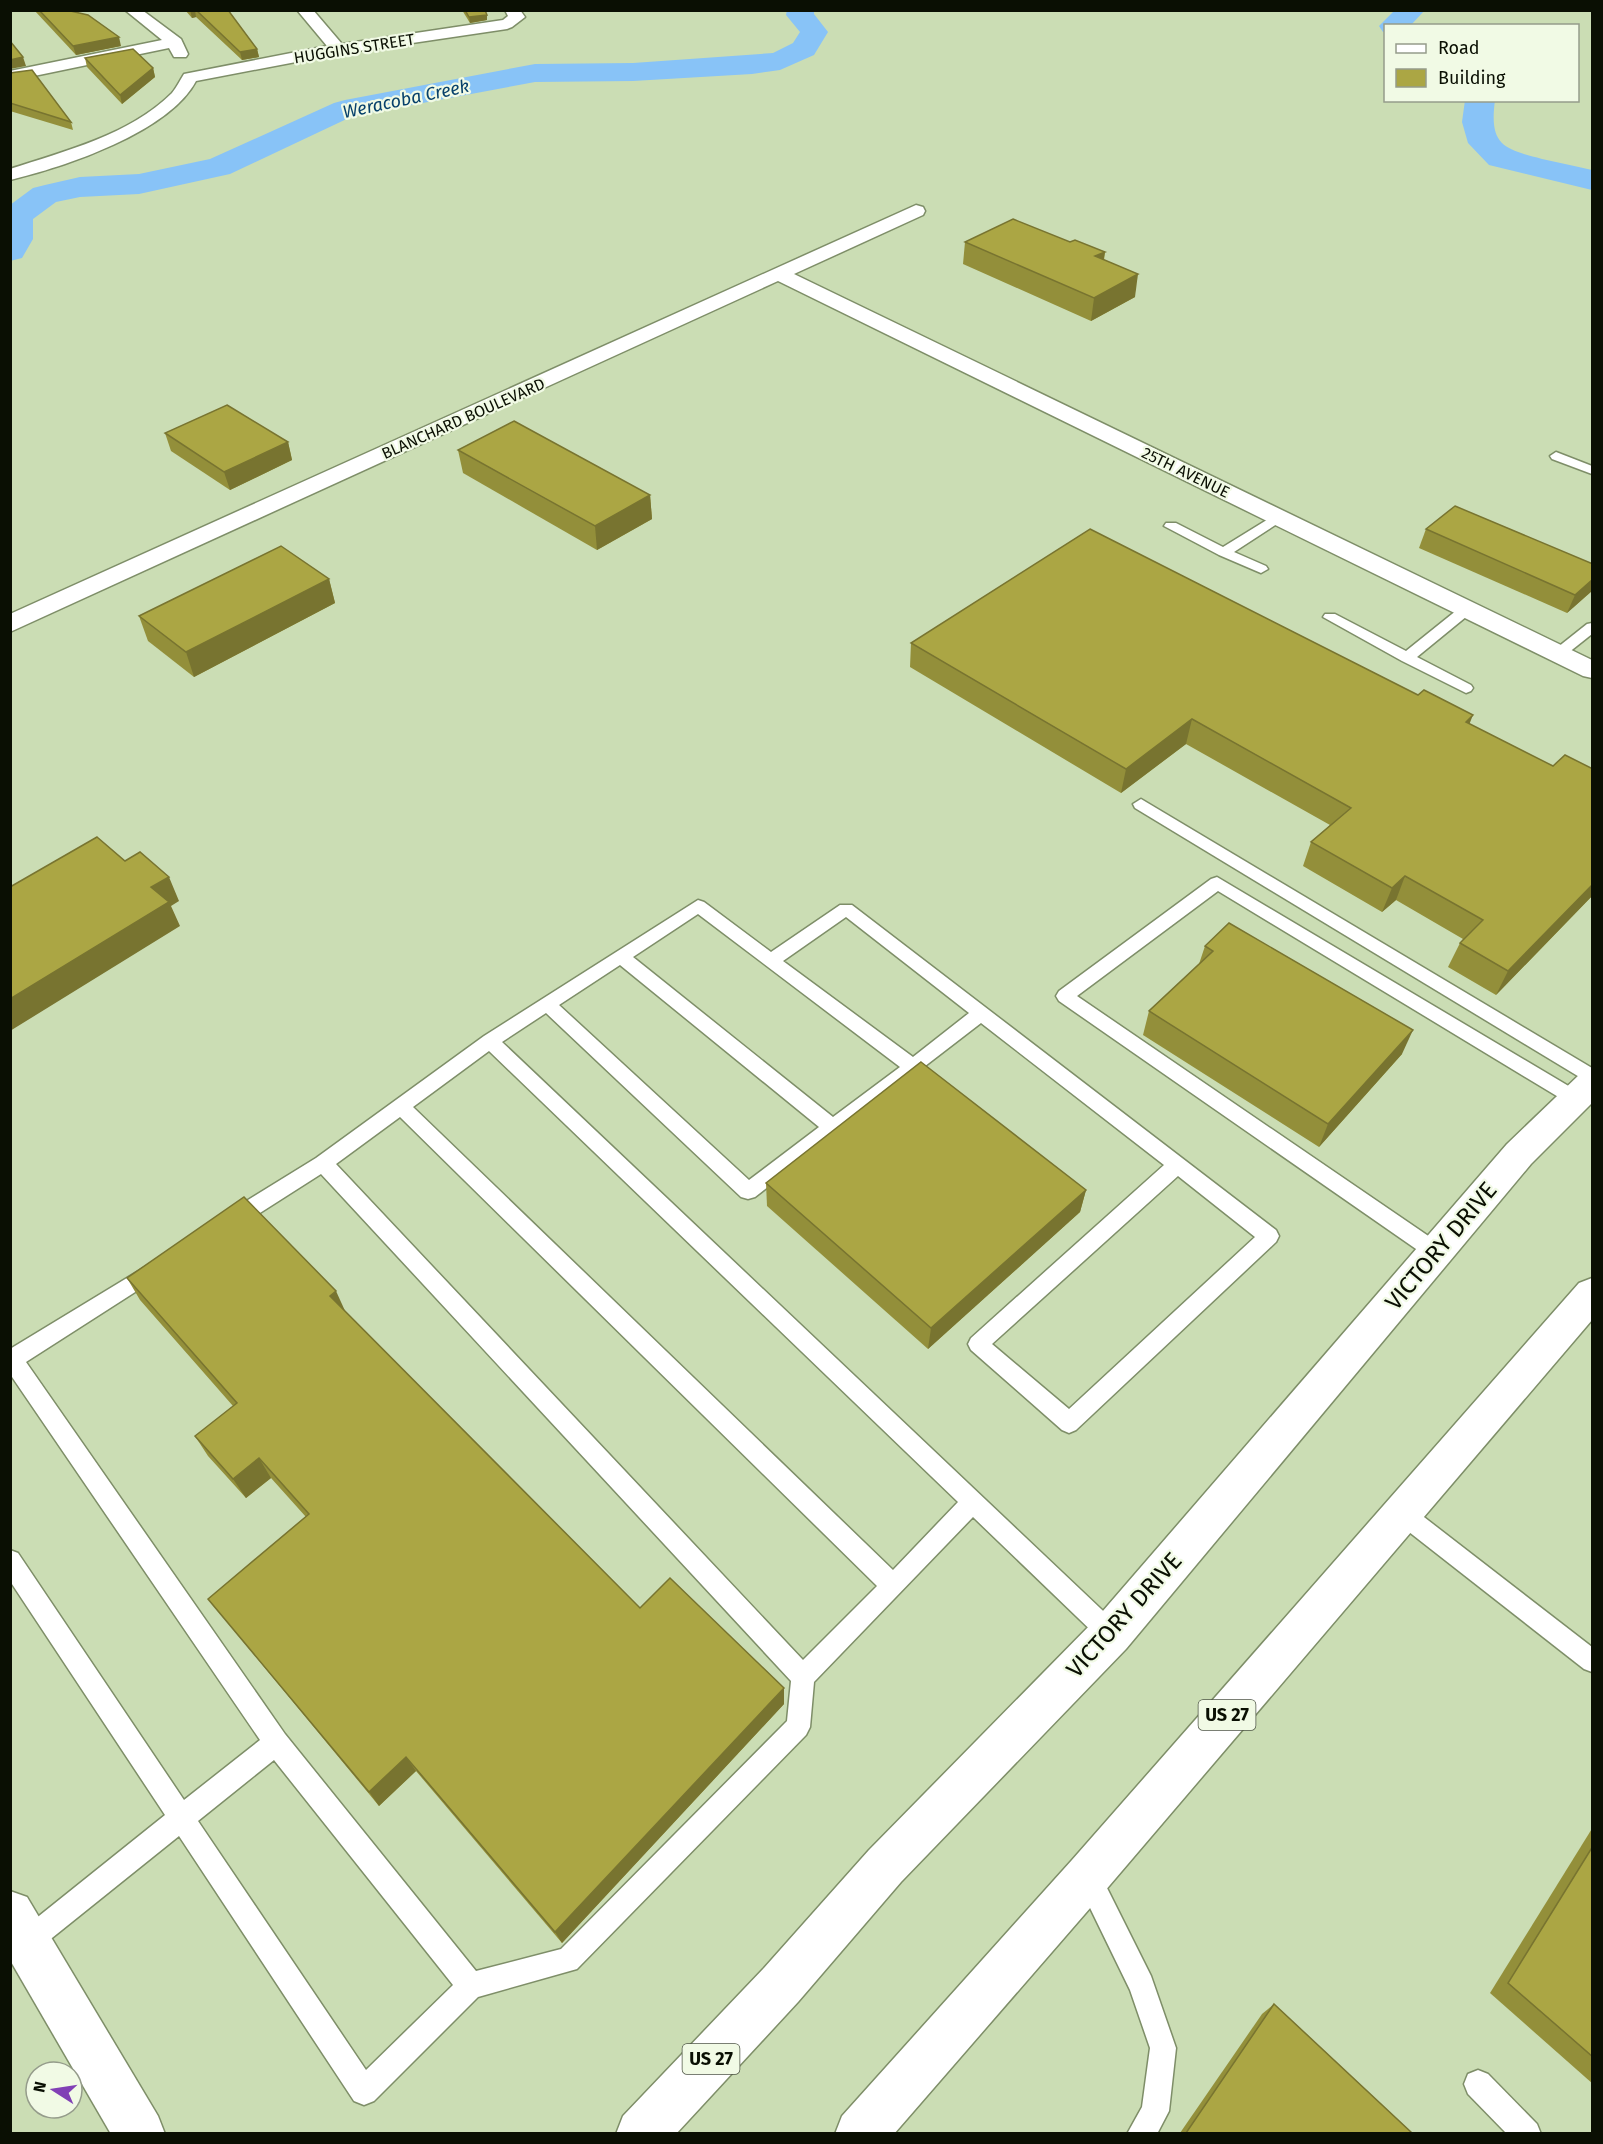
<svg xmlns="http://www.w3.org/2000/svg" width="1603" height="2144" viewBox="0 0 1603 2144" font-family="'Fira Sans',sans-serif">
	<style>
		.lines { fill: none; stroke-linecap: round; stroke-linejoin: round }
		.river { fill: #88c3f7; fill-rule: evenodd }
		.service-casing { stroke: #7e8e68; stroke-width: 3 }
		.minor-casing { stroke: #7e8e68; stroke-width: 3 }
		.trunk-casing { stroke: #7e8e68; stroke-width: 3 }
		.service { fill: #fff; fill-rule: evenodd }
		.minor { fill: #fff; fill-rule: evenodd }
		.trunk { fill: #fff; fill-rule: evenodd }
		.wall { fill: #938f3a }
		.shaded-wall { fill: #787430 }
		.building { fill: #aba644; stroke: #787430; stroke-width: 1.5 }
		.labels { text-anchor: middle; stroke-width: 4.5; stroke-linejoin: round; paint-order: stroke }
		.far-street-label { font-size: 16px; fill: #0a0f03; stroke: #f1fae5 }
		.far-water-label { font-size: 18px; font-style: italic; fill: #07416b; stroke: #f1fae5 }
		.shield { fill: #f1fae5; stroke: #4f5647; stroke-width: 1.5 }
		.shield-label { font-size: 18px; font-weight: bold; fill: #0a0f03 }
		.near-street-label { font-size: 24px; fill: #0a0f03; stroke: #f1fae5 }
	</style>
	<rect width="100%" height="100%" fill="#cbddb4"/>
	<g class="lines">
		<g class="river">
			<polygon points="787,10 814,10 814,14 828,32 814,55 780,70 752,74 633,81 535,82 353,116 230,174 139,194 80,197 56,202 33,219 33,239 22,258 10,261 10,205 33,188 45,185 80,177 139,174 210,159 334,103 345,100 535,64 633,63 773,53 793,43 800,32 786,15"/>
			<polygon points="1395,10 1425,10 1410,26 1386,26 1386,32 1383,32 1379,26"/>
			<path d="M1465,100H1495C1489,145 1503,149 1542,159C1559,163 1576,166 1592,170V190L1489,165L1468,143L1462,122Z"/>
		</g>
		<defs>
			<g id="service">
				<polygon points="1556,452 1592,466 1592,474 1552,459 1550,456"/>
				<polygon points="1278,513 1283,514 1284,517 1283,520 1234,552 1266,566 1268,569 1261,573 1219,555 1164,526 1166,523 1176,523 1223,547"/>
				<polygon points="1467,605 1472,606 1474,609 1472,612 1417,657 1471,685 1473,688 1471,691 1466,693 1402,661 1323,617 1325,614 1335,614 1406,651 1462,606"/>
				<polygon points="1592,623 1592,634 1563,657 1553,657 1551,654 1553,651 1587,624"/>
				<polygon points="1141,799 1592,1068 1592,1083 1586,1081 1135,808 1133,804"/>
				<polygon points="1217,877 1582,1094 1585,1099 1582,1104 1576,1106 1570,1104 1218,891 1077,996 1443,1246 1446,1252 1443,1258 1436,1260 1429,1258 1059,1001 1056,996 1059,991 1211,879"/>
				<path d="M698,900L704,902L771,952L840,905H852L1276,1230L1279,1236L1276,1242L1076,1430L1069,1433L1062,1430L971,1350L968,1344L971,1338L1164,1165L981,1023L755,1197L748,1199L741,1197L546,1013L502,1042L1119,1626L1123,1634L1119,1642L1111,1646L1103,1642L973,1517L814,1682L810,1727L806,1735L577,1969L478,1997L374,2101L364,2105L354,2101L179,1836L37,1950L28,1954L19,1950L15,1941L19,1932L165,1815L10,1581V1550L18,1553L184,1800L260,1740L10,1374V1349L150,1264L157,1266L160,1272L157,1278L26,1362L285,1734L476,1971L561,1949L787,1721L791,1681L321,1174L241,1225L234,1227L227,1225L224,1219L227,1213L316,1158L484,1036ZM698,914L900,1067L833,1117L633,957ZM846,917L969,1013L913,1057L783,961ZM620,965L819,1127L749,1180L559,1005ZM489,1051L958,1502L893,1570L413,1107ZM400,1117L877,1586L803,1660L336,1164ZM1178,1176L1255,1237L1069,1409L992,1344ZM274,1760L453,1985L366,2070L198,1821Z"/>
				<polygon points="1403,1504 1411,1507 1592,1647 1592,1672 1584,1669 1395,1521 1392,1514 1395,1507"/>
				<polygon points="1088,1864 1097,1868 1151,1976 1176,2048 1169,2111 1157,2134 1127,2134 1142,2107 1150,2048 1130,1990 1075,1877 1079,1868"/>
				<polygon points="1478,2070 1488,2074 1537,2124 1541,2134 1507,2134 1468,2094 1464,2084 1468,2074"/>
			</g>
			<g id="minor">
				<polygon points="125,10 142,10 181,39 188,54 186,57 174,57 169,48 10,81 10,71 162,40"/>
				<path d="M297,10H313L342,44L503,20L508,16L505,10H520L525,17L512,27L507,29L338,54L196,81C169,132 65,167 10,180V169C65,151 130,135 172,93C177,87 180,80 184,74L327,46Z"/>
				<polygon points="916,205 923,207 925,211 923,215 794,274 1592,660 1592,678 1583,676 778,281 10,632 10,614"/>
				<polygon points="10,1891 27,1897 158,2116 165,2134 111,2134 10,1960"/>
			</g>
			<g id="trunk">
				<polygon points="1592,1070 1592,1103 1531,1164 1126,1649 901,1882 798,2002 676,2134 616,2134 623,2116 764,1968 869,1850 1096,1619 1507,1144 1580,1074"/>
				<polygon points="1592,1278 1592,1320 1104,1892 894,2134 835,2134 842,2116 1072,1860 1579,1283"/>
			</g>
		</defs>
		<use href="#service" class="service-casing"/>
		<use href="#minor" class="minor-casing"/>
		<use href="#trunk" class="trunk-casing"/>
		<use href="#service" class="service"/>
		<use href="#minor" class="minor"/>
		<use href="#trunk" class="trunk"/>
	</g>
	<g class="wall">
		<polygon points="34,10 66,10 121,46 76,55"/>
		<polygon points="185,10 228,10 257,49 259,57 242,60 196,17 192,18"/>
		<polygon points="462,10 485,10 487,20 470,23"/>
		<polygon points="85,58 153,68 155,77 122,104 87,67"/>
		<polygon points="10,73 71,122 73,130 10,111"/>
		<polygon points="965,242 1070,242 1105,252 1104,260 1135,297 1091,321 963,264"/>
		<polygon points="165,433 288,442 292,460 230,490 171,451"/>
		<polygon points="458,450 650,495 652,519 597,550 463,473"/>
		<polygon points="1426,529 1593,564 1593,590 1567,613 1419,548"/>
		<polygon points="329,579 335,603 194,677 148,641 139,616"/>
		<polygon points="911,643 1469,724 1553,766 1593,769 1593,895 1496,995 1448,967 1460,943 1463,939 1396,900 1382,912 1303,866 1311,842 1330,825 1186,744 1121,793 910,667"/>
		<polygon points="1205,946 1402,1054 1319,1147 1143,1035 1149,1011 1199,964"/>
		<polygon points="766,1183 1086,1190 1080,1212 928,1349 767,1206"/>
		<polygon points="127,1278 345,1312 640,1608 784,1704 562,1943 416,1771 379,1806 208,1599 306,1517 271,1478 246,1498 208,1456 195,1436 233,1406 140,1300"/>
		<polygon points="1593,1827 1593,2084 1490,1993"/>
		<polygon points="1274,2004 1412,2133 1180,2133 1262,2014"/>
	</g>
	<g class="shaded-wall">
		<polygon points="190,10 195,10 196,17 192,18"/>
		<polygon points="487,15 487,20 470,23 469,17"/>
		<polygon points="119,37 121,46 76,55 73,46"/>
		<polygon points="257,49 259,57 242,60 240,52"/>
		<polygon points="23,57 26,66 10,69 10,60"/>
		<polygon points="153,68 155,77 122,104 120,95"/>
		<polygon points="1105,252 1101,274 1095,256"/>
		<polygon points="1138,274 1135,297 1091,321 1094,298"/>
		<polygon points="288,442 292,460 230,490 224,472"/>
		<polygon points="650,495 652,519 597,550 595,526"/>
		<polygon points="329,579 335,603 194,677 186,652"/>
		<polygon points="1593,579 1593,590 1567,613 1575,595"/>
		<polygon points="1473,715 1463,740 1466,722"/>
		<polygon points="1192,719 1186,744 1121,793 1126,769"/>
		<polygon points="1405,876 1396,900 1382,912 1392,888"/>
		<polygon points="169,877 179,901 171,906 180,926 10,1031 10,999 151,887"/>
		<polygon points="1593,884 1593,895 1496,995 1508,971"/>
		<polygon points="1413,1030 1402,1054 1319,1147 1328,1124"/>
		<polygon points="1086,1190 1080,1212 928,1349 931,1328"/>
		<polygon points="336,1291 346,1313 330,1296"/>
		<polygon points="259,1458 271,1478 246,1498 233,1479"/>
		<polygon points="784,1688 784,1704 562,1943 555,1932"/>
		<polygon points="406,1757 416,1771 379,1806 369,1792"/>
	</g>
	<g class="building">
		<polygon points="39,10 66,10 88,15 119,37 73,46"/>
		<polygon points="196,10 228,10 257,49 240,52"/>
		<polygon points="465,10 485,10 487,15 469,17"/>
		<polygon points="10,41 23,57 10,60"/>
		<polygon points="133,49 153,68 120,95 85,58"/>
		<polygon points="32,70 71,122 10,103 10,73"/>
		<polygon points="1013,219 1070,242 1075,240 1105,252 1095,256 1138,274 1094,298 965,242"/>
		<polygon points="227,405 288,442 224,472 165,433"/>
		<polygon points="514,421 650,495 595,526 458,450"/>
		<polygon points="1455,506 1593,564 1593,579 1575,595 1426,529"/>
		<polygon points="1090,529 1418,695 1424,690 1473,715 1466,722 1553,766 1565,755 1593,769 1593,884 1508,971 1460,943 1483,920 1405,876 1392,888 1311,842 1351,808 1192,719 1126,769 911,643"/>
		<polygon points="281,546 329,579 186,652 139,616"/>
		<polygon points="97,837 125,861 140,852 169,877 151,887 169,902 10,999 10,887"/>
		<polygon points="1229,923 1413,1030 1328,1124 1149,1011 1213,951 1205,946"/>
		<polygon points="921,1062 1086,1190 931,1328 766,1183"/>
		<polygon points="244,1197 336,1291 330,1296 640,1608 670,1578 784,1688 555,1932 406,1757 369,1792 208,1599 309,1514 259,1458 233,1479 195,1436 237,1403 127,1278"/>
		<polygon points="1593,1846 1593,2057 1508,1983"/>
		<polygon points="1274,2004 1412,2133 1186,2133"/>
	</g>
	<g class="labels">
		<g class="far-street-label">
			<text transform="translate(354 48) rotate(-9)" y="6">HUGGINS STREET</text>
			<text transform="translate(463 418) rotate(-24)" y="6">BLANCHARD BOULEVARD</text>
			<text transform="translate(1186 472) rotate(26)" y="6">25TH AVENUE</text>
		</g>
		<g class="far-water-label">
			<text transform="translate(406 99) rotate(-12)" y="6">Weracoba Creek</text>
		</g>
		<g class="shield">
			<rect x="1198.5" y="1700" width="57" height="30" rx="4.5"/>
			<rect x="682.5" y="2044" width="57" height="30" rx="4.5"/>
		</g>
		<g class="shield-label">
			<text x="1227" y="1721">US 27</text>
			<text x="711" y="2065">US 27</text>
		</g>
		<g class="near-street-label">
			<text transform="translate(1441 1246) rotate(-50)" y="8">VICTORY DRIVE</text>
			<text transform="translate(1124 1615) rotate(-48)" y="8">VICTORY DRIVE</text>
		</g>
	</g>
	<rect width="1603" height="2144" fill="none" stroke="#0a0f03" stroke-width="24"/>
	<rect x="1384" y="24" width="195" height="78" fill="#f1fae5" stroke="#959c8b" stroke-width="1.5"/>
	<rect x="1396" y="44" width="30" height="9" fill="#ffffff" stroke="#959c8b" stroke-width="1.5"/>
	<text x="1438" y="54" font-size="18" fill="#0a0f03">Road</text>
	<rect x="1396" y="69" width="30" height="18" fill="#aba644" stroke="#959c8b" stroke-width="1.5"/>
	<text x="1438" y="84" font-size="18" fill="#0a0f03">Building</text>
	<g transform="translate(54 2090) rotate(282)"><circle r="28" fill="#f1fae5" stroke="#959c8b" stroke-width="1.5"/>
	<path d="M0-4.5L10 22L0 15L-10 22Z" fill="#8140b5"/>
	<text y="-9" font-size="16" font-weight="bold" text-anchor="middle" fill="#0a0f03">N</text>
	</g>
</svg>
